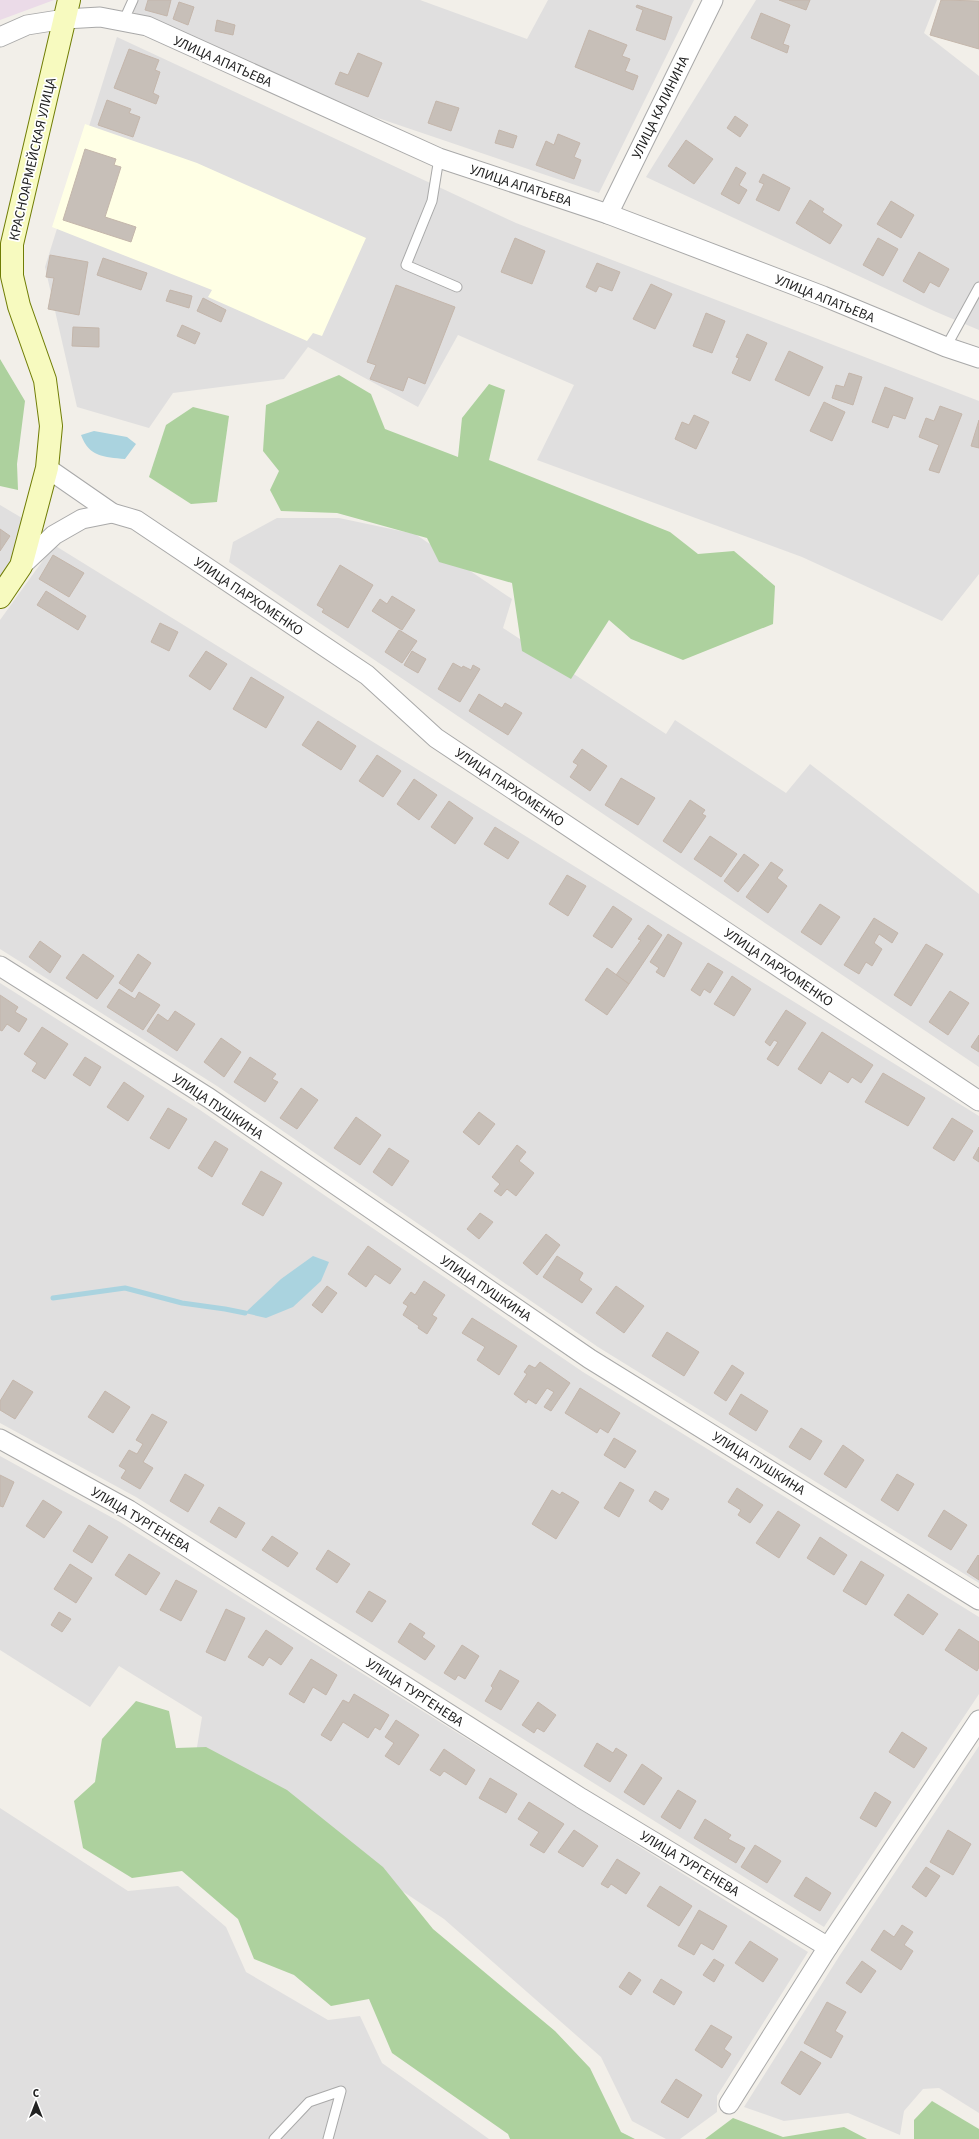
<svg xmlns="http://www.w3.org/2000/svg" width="979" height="2139" viewBox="0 0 979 2139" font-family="'Source Sans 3',sans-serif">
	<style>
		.residential { fill: #e0dfdf }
		.industrial { fill: #ebdbe8 }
		.education { fill: #ffffe5 }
		.forest { fill: #add19e }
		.water { fill: #aad3df }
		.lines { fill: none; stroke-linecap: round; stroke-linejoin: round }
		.stream { stroke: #aad3df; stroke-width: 5 }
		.building { fill: #c7bfb8; stroke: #c4b6ab }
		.lane-casing { stroke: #a9a9a9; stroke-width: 11 }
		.street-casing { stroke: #a9a9a9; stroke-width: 21 }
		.secondary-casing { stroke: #707d05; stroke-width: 24 }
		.lane { stroke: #fff; stroke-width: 9 }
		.street { stroke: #fff; stroke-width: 19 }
		.secondary { stroke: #f7fabf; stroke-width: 22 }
		.labels { text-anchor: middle; stroke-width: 3.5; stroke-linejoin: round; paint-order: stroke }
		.street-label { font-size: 14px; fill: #222; stroke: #fff }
	</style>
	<rect width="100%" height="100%" fill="#f2efe9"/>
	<g class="residential">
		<polygon points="137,0 420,0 527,39 548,0 694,0 599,193 372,116 133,12"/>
		<polygon points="756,0 937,0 924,33 979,76 979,330 934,311 646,177"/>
		<polygon points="117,37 516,223 979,401 979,574 942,621 802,557 537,460 574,385 458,335 418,407 308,347 284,379 173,393 149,428 77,407 45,267"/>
		<polygon points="0,505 22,518 8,570 0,581"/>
		<polygon points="277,518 339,518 415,534 512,599 503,628 666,734 675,720 786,793 810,764 979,894 979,1067 229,562 233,542"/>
		<polygon points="54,545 979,1116 979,1583 598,1347 217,1086 0,949 0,620"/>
		<polygon points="0,983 200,1110 583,1372 979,1617 979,1694 824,1927 136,1497 0,1423"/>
		<polygon points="0,1456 120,1522 808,1952 717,2096 717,2112 680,2139 666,2139 632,2121 601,2057 444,1919 196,1753 202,1717 119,1666 90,1707 0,1650"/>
		<polygon points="979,1746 979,2113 939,2088 923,2089 904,2111 900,2135 848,2113 784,2121 744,2107 840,1955"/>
		<polygon points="0,1808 128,1891 178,1886 226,1927 246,1972 328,2020 360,2016 382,2063 489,2139 0,2139"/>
	</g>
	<polygon class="industrial" points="0,0 54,0 0,20"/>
	<polygon class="education" points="85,124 197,163 366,238 322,336 313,333 307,341 208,297 212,290 52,227"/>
	<g class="forest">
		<polygon points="0,359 25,401 17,464 18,490 0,486"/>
		<polygon points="339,375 371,394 385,429 458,457 462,418 489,384 505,390 489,460 670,532 698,554 734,551 775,586 773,624 683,660 631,639 609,620 571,679 522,651 512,583 439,562 427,538 337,513 281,511 270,490 279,471 263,451 266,405"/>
		<polygon points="193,407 229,416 217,502 191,504 149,477 166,425"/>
		<polygon points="136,1701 169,1711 176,1748 206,1747 287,1790 383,1867 433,1929 555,2031 590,2068 621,2132 635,2139 510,2139 508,2134 392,2053 369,1999 331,2006 294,1975 254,1959 238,1919 182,1871 132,1878 83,1848 74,1801 95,1782 102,1739"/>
		<polygon points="932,2101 979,2129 979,2139 914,2139 914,2120"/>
		<polygon points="733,2118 783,2137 844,2127 867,2139 705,2139"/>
	</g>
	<g class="water">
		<path d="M94,431L127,437L136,444L125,459C104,457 89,457 81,435Z"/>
		<polygon points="313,1256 329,1262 321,1281 293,1307 266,1318 245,1313 281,1279"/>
	</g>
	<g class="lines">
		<polyline class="stream" points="53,1298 125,1288 182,1303 225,1309 245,1313"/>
	</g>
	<g class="building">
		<polygon points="148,0 171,0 167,16 145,10"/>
		<polygon points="779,0 810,0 806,10"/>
		<polygon points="941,0 979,1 979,49 930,35"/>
		<polygon points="179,2 194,7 188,25 173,19"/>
		<polygon points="637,5 672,17 665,40 636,30 643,10 636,7"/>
		<polygon points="761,13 790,25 783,44 789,46 787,53 751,38"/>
		<polygon points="217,20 235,25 233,35 215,31"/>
		<polygon points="589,30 627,45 622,56 630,59 625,71 638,76 633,90 575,67"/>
		<polygon points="129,49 159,60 155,70 160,72 153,93 159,96 156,104 114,88"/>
		<polygon points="358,53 382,63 368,97 335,84 340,72 348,75"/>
		<polygon points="107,100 131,109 129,113 140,117 133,137 98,125"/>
		<polygon points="436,101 459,108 451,131 428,123"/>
		<polygon points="735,116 748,125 740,137 727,128"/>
		<polygon points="499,130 517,136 513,148 495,143"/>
		<polygon points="558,134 580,143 574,157 581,160 574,179 536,165 546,141 554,145"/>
		<polygon points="686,140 713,159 694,184 668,166"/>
		<polygon points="85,149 116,159 114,165 121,167 105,217 136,227 131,242 63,220"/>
		<polygon points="736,167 746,173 739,185 747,190 739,204 721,194"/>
		<polygon points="763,174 790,188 779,211 756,200 764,184 759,182"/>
		<polygon points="810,200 824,209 822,212 842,225 830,244 796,223"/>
		<polygon points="891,201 914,215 901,238 877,224"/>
		<polygon points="515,238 545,251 532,284 501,272"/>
		<polygon points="878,238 898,249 883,276 863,265"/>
		<polygon points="919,252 949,269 939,287 930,282 924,293 903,281"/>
		<polygon points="50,255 88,262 79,315 48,309 54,278 46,277"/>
		<polygon points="103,258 147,273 141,290 97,275"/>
		<polygon points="597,263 620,272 612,291 599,286 596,292 586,287"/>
		<polygon points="651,284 672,294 655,329 633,319"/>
		<polygon points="396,285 455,307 425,384 408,377 403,391 370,379 376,365 367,362"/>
		<polygon points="170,290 192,296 189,308 166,301"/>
		<polygon points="203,298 226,310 221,322 197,311"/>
		<polygon points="706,313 725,321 712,353 693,346"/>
		<polygon points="182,325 200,333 195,344 177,336"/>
		<polygon points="73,327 99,328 99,347 72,346"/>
		<polygon points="747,334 767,343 750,381 732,373 739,358 736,357"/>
		<polygon points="789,351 823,367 809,396 775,380"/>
		<polygon points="849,373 862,377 853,405 832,398 836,385 844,387"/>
		<polygon points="885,387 913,398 905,419 893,415 888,428 872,422"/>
		<polygon points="824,402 845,412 832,441 810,431"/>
		<polygon points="940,406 962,414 939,473 929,470 939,445 919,437 926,418 934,421"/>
		<polygon points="694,415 709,422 696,449 675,439 682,422 689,425"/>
		<polygon points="979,420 979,448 971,446"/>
		<polygon points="0,529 10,536 0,551"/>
		<polygon points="53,555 84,573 69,597 39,579"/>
		<polygon points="340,565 373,585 348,628 322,612 324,609 317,605"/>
		<polygon points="46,591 86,616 78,630 37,605"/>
		<polygon points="392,596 415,610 402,630 372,611 380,599 387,604"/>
		<polygon points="160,623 178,632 169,651 151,642"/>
		<polygon points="399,630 417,641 402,663 385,652"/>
		<polygon points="206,651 227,664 210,690 189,676"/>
		<polygon points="412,651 426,659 418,673 404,665"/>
		<polygon points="453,663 462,668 463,666 471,670 473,665 480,669 460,702 438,689"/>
		<polygon points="251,677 284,697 266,728 233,709"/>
		<polygon points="479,694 502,708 505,703 522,713 508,735 469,711"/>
		<polygon points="318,721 356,746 341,770 302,745"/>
		<polygon points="582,749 607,766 590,791 570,777 578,765 573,762"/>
		<polygon points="377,755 401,771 383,797 359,781"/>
		<polygon points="621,778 655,798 638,825 605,805"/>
		<polygon points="414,779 437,795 419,820 397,804"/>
		<polygon points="690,800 705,810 702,814 706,816 681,853 663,841"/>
		<polygon points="449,801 473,818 455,844 431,827"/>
		<polygon points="495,827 519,842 508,859 484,844"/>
		<polygon points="710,836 737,854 721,877 694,859"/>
		<polygon points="744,854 759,865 738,892 724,881"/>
		<polygon points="771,862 783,870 777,878 787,886 768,913 746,897"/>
		<polygon points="567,875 586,886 568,916 549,904"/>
		<polygon points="820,904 840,917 821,945 801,932"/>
		<polygon points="613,906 632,919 612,948 593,936"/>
		<polygon points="874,918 898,933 892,943 879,934 874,943 882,949 872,966 866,962 859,974 844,965"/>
		<polygon points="648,925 662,935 629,984 616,975 641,940 638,939"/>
		<polygon points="668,934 682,943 664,977 656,972 659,968 650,962"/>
		<polygon points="40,941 61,956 50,973 29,957"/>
		<polygon points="926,944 943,954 911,1006 894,995"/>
		<polygon points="83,954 114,976 97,999 66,978"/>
		<polygon points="138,954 151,963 132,992 119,983"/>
		<polygon points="708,963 723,972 710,993 704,989 700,996 691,990"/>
		<polygon points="607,968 629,984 607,1015 585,1000"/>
		<polygon points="732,976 751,989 734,1016 714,1004"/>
		<polygon points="119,989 135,999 139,992 160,1005 143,1030 107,1007"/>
		<polygon points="950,991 969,1003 948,1035 929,1022"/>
		<polygon points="0,995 18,1007 15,1012 27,1019 19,1032 7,1024 2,1031 0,1030"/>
		<polygon points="786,1010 806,1023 778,1066 767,1059 778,1042 774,1040 770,1046 765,1042"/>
		<polygon points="175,1011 195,1024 177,1051 147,1031 158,1014 168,1021"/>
		<polygon points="42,1027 68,1044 45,1079 32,1071 37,1063 24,1054"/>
		<polygon points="822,1032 873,1065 861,1083 852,1077 848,1083 829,1071 821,1084 798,1069"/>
		<polygon points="979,1035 979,1052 971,1047"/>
		<polygon points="221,1038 241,1052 224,1077 204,1062"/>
		<polygon points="85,1057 101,1067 90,1086 73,1075"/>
		<polygon points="250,1057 276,1074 272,1079 278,1082 265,1102 234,1082"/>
		<polygon points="883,1073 925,1098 908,1126 865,1102"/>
		<polygon points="124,1082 144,1096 128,1121 107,1107"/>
		<polygon points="301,1088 318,1100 297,1129 280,1118"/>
		<polygon points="168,1108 187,1119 169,1149 150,1138"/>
		<polygon points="479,1112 495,1124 479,1145 463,1132"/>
		<polygon points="356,1117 381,1135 360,1165 334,1148"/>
		<polygon points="952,1118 973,1131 954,1161 933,1148"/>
		<polygon points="215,1141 228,1149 212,1177 198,1168"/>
		<polygon points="517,1145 526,1152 519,1161 534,1173 516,1196 507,1189 501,1196 494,1191 500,1184 492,1177"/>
		<polygon points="979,1147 979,1162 973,1158"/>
		<polygon points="389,1148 409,1161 392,1186 373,1172"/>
		<polygon points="261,1171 282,1183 263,1216 242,1204"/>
		<polygon points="480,1213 493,1222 479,1239 467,1229"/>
		<polygon points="546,1234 560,1245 537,1275 523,1263"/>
		<polygon points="368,1246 401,1269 390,1284 375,1274 366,1287 348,1274"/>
		<polygon points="557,1256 583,1273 579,1280 592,1289 582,1303 543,1277"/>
		<polygon points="424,1281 445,1295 432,1315 437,1318 427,1334 418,1328 419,1326 403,1315 408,1306 403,1303 411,1292 415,1295"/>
		<polygon points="327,1286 337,1293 322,1313 312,1305"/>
		<polygon points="616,1286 644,1306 624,1333 596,1313"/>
		<polygon points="472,1318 517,1346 499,1375 477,1360 485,1347 462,1333"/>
		<polygon points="667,1332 699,1352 684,1376 652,1356"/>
		<polygon points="540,1362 570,1383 551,1411 544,1407 554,1392 547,1388 536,1404 528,1399 526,1403 514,1394 527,1374 524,1372 529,1365 535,1368"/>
		<polygon points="732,1365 744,1373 726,1401 714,1393"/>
		<polygon points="13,1380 33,1392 15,1419 0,1410 0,1401"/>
		<polygon points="580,1388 620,1413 608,1433 600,1428 597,1433 565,1413"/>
		<polygon points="105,1391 130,1407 113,1433 88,1417"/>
		<polygon points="741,1394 768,1411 756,1431 729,1414"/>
		<polygon points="152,1414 167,1422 143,1462 153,1468 140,1489 121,1478 126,1470 119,1466 129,1450 137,1454 143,1444 136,1440"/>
		<polygon points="801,1428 822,1441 810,1460 789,1447"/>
		<polygon points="614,1438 636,1451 625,1468 604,1455"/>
		<polygon points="843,1445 864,1460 846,1488 824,1474"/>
		<polygon points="185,1474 204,1485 188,1512 170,1501"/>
		<polygon points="897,1474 914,1484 898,1511 881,1500"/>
		<polygon points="0,1475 14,1482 3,1507 0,1506"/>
		<polygon points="620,1482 634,1490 619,1517 604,1508"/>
		<polygon points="737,1488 763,1505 750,1523 738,1515 741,1510 728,1502"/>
		<polygon points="552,1490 560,1495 562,1492 579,1502 556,1539 532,1524"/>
		<polygon points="655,1491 669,1499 662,1510 649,1501"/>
		<polygon points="43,1500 62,1512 44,1538 26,1526"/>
		<polygon points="219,1507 245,1523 236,1538 210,1522"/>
		<polygon points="944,1510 967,1525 951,1550 928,1536"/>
		<polygon points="778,1511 800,1525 779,1558 756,1543"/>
		<polygon points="89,1525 108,1537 92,1563 73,1551"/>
		<polygon points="272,1536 298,1553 288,1567 262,1550"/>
		<polygon points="820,1537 847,1555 834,1575 807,1558"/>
		<polygon points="328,1550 350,1564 337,1583 316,1569"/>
		<polygon points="129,1554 160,1573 146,1595 115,1575"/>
		<polygon points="978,1555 979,1556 979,1580 967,1572"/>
		<polygon points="861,1561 884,1575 866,1605 843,1591"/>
		<polygon points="70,1564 92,1578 76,1603 54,1589"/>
		<polygon points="176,1580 197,1591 181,1621 160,1610"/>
		<polygon points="369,1591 386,1601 372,1622 356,1612"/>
		<polygon points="908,1594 938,1614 923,1635 894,1615"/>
		<polygon points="226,1609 245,1618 225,1661 206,1652"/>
		<polygon points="59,1612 71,1619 62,1632 51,1625"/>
		<polygon points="410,1623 425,1633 422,1637 435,1646 425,1660 398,1642"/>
		<polygon points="959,1629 979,1642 979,1667 977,1671 945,1650"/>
		<polygon points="266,1630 293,1648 281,1665 269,1657 263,1666 248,1657"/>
		<polygon points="462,1645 479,1656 465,1679 458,1675 455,1680 444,1673"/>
		<polygon points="311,1659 337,1675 326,1695 313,1687 304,1703 289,1694"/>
		<polygon points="500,1670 519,1681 501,1710 485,1701 493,1688 491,1686"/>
		<polygon points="354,1694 389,1715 380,1730 375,1727 368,1738 343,1722 331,1741 321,1735 343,1700 349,1703"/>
		<polygon points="538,1702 556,1715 544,1732 537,1728 534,1733 522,1725"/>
		<polygon points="396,1720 419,1735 399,1765 385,1756 394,1743 385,1737"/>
		<polygon points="902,1732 927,1748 914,1768 889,1752"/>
		<polygon points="597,1743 613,1753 616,1748 627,1755 610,1782 584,1766"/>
		<polygon points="444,1749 475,1770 466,1785 444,1771 440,1776 430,1770"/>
		<polygon points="642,1764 662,1778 644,1805 624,1792"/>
		<polygon points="490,1778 517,1794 506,1813 479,1798"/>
		<polygon points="678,1790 696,1801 680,1829 661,1817"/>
		<polygon points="875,1792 891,1802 876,1827 860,1818"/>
		<polygon points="529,1802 564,1824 544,1853 530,1845 539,1832 518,1819"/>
		<polygon points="705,1819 731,1835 728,1839 745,1848 736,1863 694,1838"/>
		<polygon points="574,1830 598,1846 583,1867 558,1852"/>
		<polygon points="948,1830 971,1844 953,1875 930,1862"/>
		<polygon points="755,1845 781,1861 767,1883 741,1867"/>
		<polygon points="617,1859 640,1873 626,1894 611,1884 608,1888 601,1884"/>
		<polygon points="926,1867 940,1876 926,1897 912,1887"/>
		<polygon points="806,1877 831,1893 820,1911 794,1896"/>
		<polygon points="660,1886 692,1906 679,1926 647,1906"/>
		<polygon points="699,1910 727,1926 713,1950 701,1943 694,1955 678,1946"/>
		<polygon points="902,1925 913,1932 904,1945 913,1951 901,1970 871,1950 884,1930 894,1937"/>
		<polygon points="750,1941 778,1959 763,1982 735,1963"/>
		<polygon points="714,1959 724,1965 714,1982 703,1975"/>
		<polygon points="862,1961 876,1971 861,1993 846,1983"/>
		<polygon points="629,1972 641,1980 631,1995 619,1987"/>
		<polygon points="661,1979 682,1992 674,2005 653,1992"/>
		<polygon points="827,2002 846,2012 835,2031 843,2036 831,2058 804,2043"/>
		<polygon points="711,2025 732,2037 724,2049 731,2054 722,2068 695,2050"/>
		<polygon points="801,2051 821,2063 800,2095 781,2083"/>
		<polygon points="676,2079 702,2095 688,2118 661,2102"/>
	</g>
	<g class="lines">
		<defs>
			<g id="lane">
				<polyline points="123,22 133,0"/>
				<polyline points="439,158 432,201 406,265 457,287"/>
				<polyline points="946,347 979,287"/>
				<polyline points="274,2139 309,2102 341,2091 328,2139"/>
			</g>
			<g id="street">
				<polyline points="0,37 27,25 65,19 100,17 147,26 439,158 608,214 823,296 946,347 979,358"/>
				<polyline points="608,214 713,0"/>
				<polyline points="47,468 112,513 136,520 367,675 436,738 979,1101"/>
				<polyline points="21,566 54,535 82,519 112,513"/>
				<polyline points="0,966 209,1098 590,1359 979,1600"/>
				<polyline points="0,1439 129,1510 581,1798 828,1947"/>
				<polyline points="729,2104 828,1947 979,1720"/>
			</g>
			<polyline id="secondary" points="0,597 21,566 47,468 51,426 45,380 19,306 12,276 12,244 69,0"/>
		</defs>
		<use href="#lane" class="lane-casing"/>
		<use href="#street" class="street-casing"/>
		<use href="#secondary" class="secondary-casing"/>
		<use href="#lane" class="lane"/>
		<use href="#street" class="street"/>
		<use href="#secondary" class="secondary"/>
	</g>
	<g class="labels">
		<g class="street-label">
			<text transform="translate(223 61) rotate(24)" y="5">УЛИЦА АПАТЬЕВА</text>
			<text transform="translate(660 107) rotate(-64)" y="5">УЛИЦА КАЛИНИНА</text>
			<text transform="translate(32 159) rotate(-77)" y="5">КРАСНОАРМЕЙСКАЯ УЛИЦА</text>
			<text transform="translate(521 185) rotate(18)" y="5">УЛИЦА АПАТЬЕВА</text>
			<text transform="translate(825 298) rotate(22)" y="5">УЛИЦА АПАТЬЕВА</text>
			<text transform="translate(249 596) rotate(34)" y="5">УЛИЦА ПАРХОМЕНКО</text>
			<text transform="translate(510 787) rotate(34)" y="5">УЛИЦА ПАРХОМЕНКО</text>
			<text transform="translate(779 967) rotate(34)" y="5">УЛИЦА ПАРХОМЕНКО</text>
			<text transform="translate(218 1106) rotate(34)" y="5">УЛИЦА ПУШКИНА</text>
			<text transform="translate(486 1288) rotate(34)" y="5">УЛИЦА ПУШКИНА</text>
			<text transform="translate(759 1463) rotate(32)" y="5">УЛИЦА ПУШКИНА</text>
			<text transform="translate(141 1519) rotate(31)" y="5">УЛИЦА ТУРГЕНЕВА</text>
			<text transform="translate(415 1692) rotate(33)" y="5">УЛИЦА ТУРГЕНЕВА</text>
			<text transform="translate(690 1863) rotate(31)" y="5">УЛИЦА ТУРГЕНЕВА</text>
		</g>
	</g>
	<g transform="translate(36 2103)" stroke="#ffffff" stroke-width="3" paint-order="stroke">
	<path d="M0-3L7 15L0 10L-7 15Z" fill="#222222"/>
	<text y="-6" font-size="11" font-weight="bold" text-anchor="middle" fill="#222222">С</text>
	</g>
</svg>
